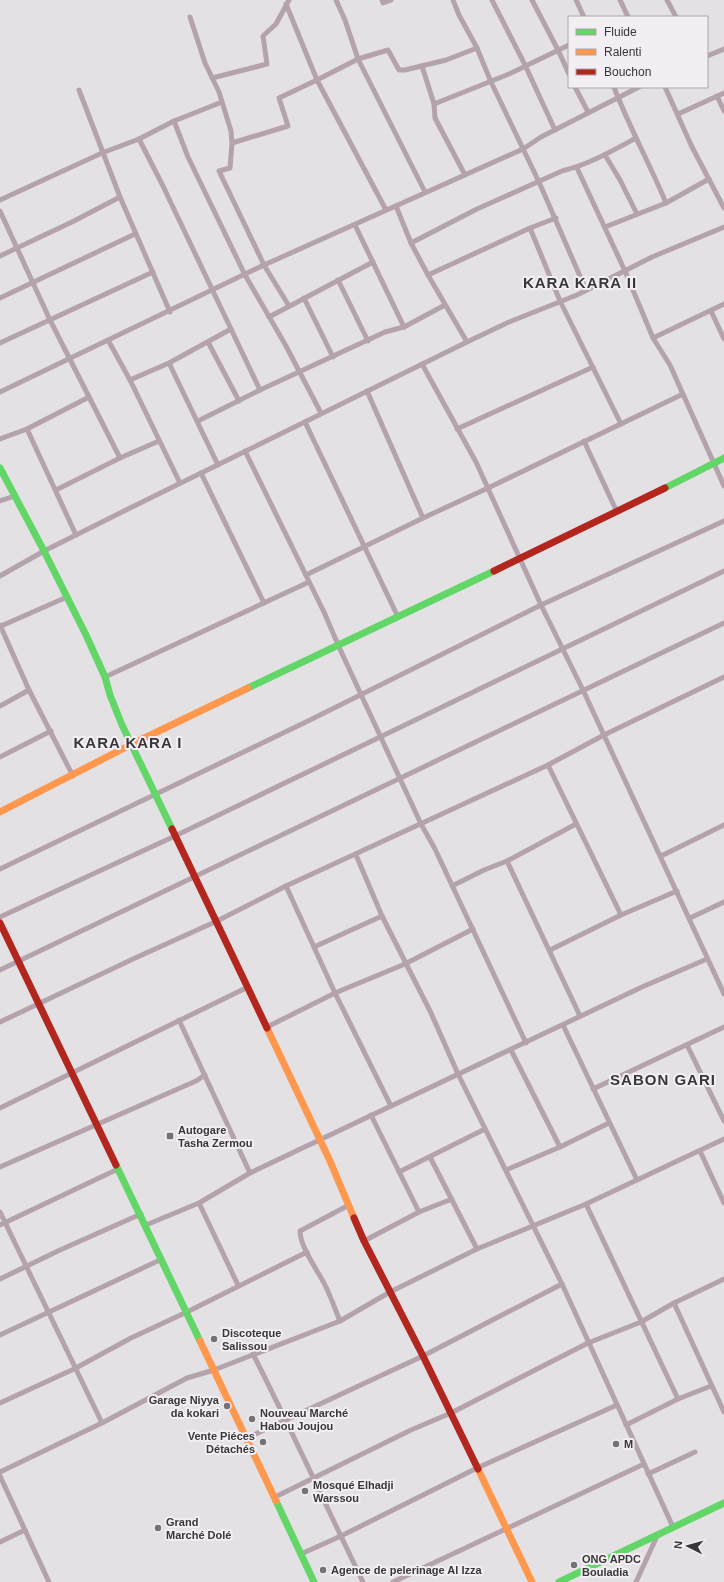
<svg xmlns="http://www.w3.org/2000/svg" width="724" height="1582" viewBox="0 0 724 1582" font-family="Helvetica,sans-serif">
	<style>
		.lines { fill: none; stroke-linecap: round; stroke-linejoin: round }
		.street { stroke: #b4a3ad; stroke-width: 5 }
		.fast { stroke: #63d668; stroke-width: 7 }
		.slow { stroke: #ff974d; stroke-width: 7 }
		.jam { stroke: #b3261e; stroke-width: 7 }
		.poi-dot { fill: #757275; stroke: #f3eef4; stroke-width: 1.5 }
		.labels { text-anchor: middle; stroke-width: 4; stroke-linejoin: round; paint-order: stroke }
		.poi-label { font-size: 11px; font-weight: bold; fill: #393739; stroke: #f3eef4; text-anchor: start }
		.district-label { font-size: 15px; font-weight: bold; letter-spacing: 1px; fill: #393739; stroke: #f3eef4 }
	</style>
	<rect width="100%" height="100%" fill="#e4e1e5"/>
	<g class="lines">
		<g class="street">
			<polyline points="336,0 345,20 358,59 425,192"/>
			<polyline points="382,0 383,3 391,0"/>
			<polyline points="453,0 459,15 477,48 491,82 539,182 586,290"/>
			<polyline points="492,0 525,65 555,130"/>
			<polyline points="532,0 558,50 569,74"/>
			<polyline points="576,0 584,17"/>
			<polyline points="620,0 628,17"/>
			<polyline points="667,0 676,17"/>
			<polyline points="190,17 205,63 219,92 231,131 232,143 230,168 219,171 264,265 289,306"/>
			<polyline points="707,56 724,49"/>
			<polyline points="422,66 434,104"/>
			<polyline points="212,78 267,64 263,36 276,24 289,0"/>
			<polyline points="575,87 588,112"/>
			<path d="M614,87C629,127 650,164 666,203"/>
			<polyline points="665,87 692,147 724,208"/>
			<polyline points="79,90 120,197 170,312"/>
			<polyline points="717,96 724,111"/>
			<polyline points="678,114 724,93"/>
			<polyline points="174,121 222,102"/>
			<polyline points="139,139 174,121 188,157 245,275 286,346 321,413"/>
			<polyline points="232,143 288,126 279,98 317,80 286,4"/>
			<polyline points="605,155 620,180 637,214"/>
			<polyline points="577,168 625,271 653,338 670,365 724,486"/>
			<polyline points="465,175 435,118 434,104 509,74 569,45"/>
			<polyline points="0,200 102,153 139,139 162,184 231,329 169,363 130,380"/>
			<polyline points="396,206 411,243 428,275 467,342"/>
			<polyline points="386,210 317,80 358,59 388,50 399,70 405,70 446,60 477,48"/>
			<polyline points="0,211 50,320 120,458"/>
			<polyline points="556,218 530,228 560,301 621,424"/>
			<polyline points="355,225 404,327"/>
			<polyline points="605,227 666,203 709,179"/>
			<path d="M411,243L477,209L562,171C588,165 612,151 636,138"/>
			<polyline points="0,256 72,222 120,197"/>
			<polyline points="428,275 530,228"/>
			<polyline points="338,280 368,341"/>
			<polyline points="0,298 135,234"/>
			<polyline points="304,298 333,357"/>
			<polyline points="711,311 724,339"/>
			<polyline points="269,317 373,262"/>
			<polyline points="231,329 260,390"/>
			<polyline points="653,338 724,304"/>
			<polyline points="108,340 130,380 180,483"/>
			<polyline points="208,342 239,401"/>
			<polyline points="0,343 153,272"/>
			<polyline points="169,363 218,465"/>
			<polyline points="422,364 476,462 541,605 583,690 724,994"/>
			<polyline points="367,391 423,518"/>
			<polyline points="0,392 264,265 523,149 541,137 639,87"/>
			<polyline points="198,421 260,390 385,332 404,327 445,305"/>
			<polyline points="305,422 398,617"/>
			<polyline points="27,429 76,535"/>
			<polyline points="457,429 593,367"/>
			<polyline points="0,439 27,429 89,397"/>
			<polyline points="584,441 617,512"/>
			<polyline points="245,451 324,612 339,647 421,824 435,849 526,1043"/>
			<polyline points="201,473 264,603"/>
			<polyline points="56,490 120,458 159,441"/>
			<polyline points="0,501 15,496"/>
			<polyline points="306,575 423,518 488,488 683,394"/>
			<polyline points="0,576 44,551 126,510 467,342 509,322 577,295 652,257 724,227"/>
			<polyline points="0,625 29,690 73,776"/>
			<polyline points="1,626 67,597"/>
			<polyline points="105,677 309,582"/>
			<polyline points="0,706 29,690"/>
			<polyline points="0,757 51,731"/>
			<polyline points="548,765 621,915"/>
			<polyline points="356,855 382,916 431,1013 458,1074 562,1284 673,1527"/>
			<polyline points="661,856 724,825"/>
			<polyline points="507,861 580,1016"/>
			<polyline points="0,869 310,720 541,605 724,521"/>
			<polyline points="286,886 335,993 391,1106"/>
			<polyline points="452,886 484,870 507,861 576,824"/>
			<polyline points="0,917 175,836 724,571"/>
			<polyline points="690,918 724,902"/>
			<polyline points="314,947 382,916"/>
			<polyline points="550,950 621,915 677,891"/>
			<polyline points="0,970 724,623"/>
			<polyline points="179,1020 250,1173"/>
			<polyline points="0,1022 133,959 217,921 286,886 548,765 604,735 724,677"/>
			<polyline points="563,1025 637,1180"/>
			<polyline points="267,1027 335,993 405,964 473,929"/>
			<polyline points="687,1045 724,1121"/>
			<polyline points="511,1050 560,1147"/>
			<polyline points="593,1089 724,1027"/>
			<polyline points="0,1108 246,988"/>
			<polyline points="371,1115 419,1212"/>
			<polyline points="700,1151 724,1203"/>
			<polyline points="430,1157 477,1249"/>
			<polyline points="0,1167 196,1081 205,1075"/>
			<polyline points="506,1170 560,1147 609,1123"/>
			<polyline points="399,1172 485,1129"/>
			<polyline points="199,1203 238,1285"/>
			<polyline points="586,1204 678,1399"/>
			<polyline points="0,1212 102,1423"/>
			<polyline points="0,1225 118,1169"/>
			<polyline points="146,1225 199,1203 250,1173 642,987 707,959"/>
			<polyline points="364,1241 419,1212 452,1199"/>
			<polyline points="0,1279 60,1250 141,1214"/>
			<polyline points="674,1303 724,1412"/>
			<path d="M340,1321C335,1309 331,1297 325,1285C318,1271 300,1247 300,1231L349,1205"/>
			<polyline points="0,1335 162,1259"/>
			<path d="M253,1354C291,1429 326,1506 363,1582"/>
			<polyline points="0,1403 74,1369 131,1338 187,1312 307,1252"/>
			<polyline points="626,1425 678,1399 711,1386"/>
			<polyline points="247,1438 423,1356 562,1284"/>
			<polyline points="0,1472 102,1423 187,1378 214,1370 340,1321 390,1292 477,1249 586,1204 724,1139"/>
			<polyline points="648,1474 695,1452"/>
			<polyline points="0,1476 49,1582"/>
			<polyline points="275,1497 411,1430 451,1413 588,1343 641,1322 674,1303 724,1279"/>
			<polyline points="0,1542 25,1530"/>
			<polyline points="301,1554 341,1536 477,1468 617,1405"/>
			<polyline points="393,1582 644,1464"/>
			<polyline points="636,1582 658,1534"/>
		</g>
		<g class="fast">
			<polyline points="0,468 44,551 86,635 105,677 110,695 122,725 172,829"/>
			<polyline points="665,488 724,458"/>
			<polyline points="248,688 494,571"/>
			<polyline points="116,1165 200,1341"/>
			<polyline points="276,1501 314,1582"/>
			<polyline points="559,1582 724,1503"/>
		</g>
		<g class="slow">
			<polyline points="0,812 132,744 248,688"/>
			<polyline points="267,1028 330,1161 354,1218"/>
			<polyline points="200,1341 276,1501"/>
			<polyline points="478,1469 532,1582"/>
		</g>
		<g class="jam">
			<polyline points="494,571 665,488"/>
			<polyline points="172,829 267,1028"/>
			<polyline points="0,923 116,1165"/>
			<polyline points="354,1218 364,1241 423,1356 478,1469"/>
		</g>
	</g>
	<g class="poi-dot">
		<rect x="166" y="1132" width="8" height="8" rx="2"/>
		<circle cx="214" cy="1339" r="4"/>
		<circle cx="227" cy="1406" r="4"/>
		<circle cx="252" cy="1419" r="4"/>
		<circle cx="263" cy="1442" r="4"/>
		<circle cx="616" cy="1444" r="4"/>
		<circle cx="305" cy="1491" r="4"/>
		<circle cx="158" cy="1528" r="4"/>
		<circle cx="574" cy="1565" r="4"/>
		<circle cx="323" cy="1570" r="4"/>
	</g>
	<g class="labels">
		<g class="poi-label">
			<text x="178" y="1134">Autogare<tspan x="178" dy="13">Tasha Zermou</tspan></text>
			<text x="222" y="1337">Discoteque<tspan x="222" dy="13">Salissou</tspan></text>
			<text x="219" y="1404" text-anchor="end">Garage Niyya<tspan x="219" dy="13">da kokari</tspan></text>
			<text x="260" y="1417">Nouveau Marché<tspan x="260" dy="13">Habou Joujou</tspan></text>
			<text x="255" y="1440" text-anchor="end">Vente Piéces<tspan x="255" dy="13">Détachés</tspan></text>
			<text x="624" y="1448">M</text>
			<text x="313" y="1489">Mosqué Elhadji<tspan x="313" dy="13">Warssou</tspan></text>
			<text x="166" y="1526">Grand<tspan x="166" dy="13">Marché Dolé</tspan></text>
			<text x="582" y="1563">ONG APDC<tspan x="582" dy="13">Bouladia</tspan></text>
			<text x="331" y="1574">Agence de pelerinage Al Izza</text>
		</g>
		<g class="district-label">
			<text x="580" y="288">KARA KARA II</text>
			<text x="128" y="748">KARA KARA I</text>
			<text x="663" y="1085">SABON GARI</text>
		</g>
	</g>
	<rect x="568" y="16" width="140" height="72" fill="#f3eef4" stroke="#a9a5a9"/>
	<rect x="576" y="29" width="20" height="6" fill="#63d668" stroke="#a9a5a9"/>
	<text x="604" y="36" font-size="12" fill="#393739">Fluide</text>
	<rect x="576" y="49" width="20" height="6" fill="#ff974d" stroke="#a9a5a9"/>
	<text x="604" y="56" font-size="12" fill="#393739">Ralenti</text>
	<rect x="576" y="69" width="20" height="6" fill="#b3261e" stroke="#a9a5a9"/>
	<text x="604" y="76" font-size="12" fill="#393739">Bouchon</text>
	<g transform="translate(688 1546) rotate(276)" stroke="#f3eef4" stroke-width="3" paint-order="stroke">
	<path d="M0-3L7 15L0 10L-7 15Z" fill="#393739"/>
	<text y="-6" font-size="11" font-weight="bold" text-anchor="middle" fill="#393739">N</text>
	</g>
</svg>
